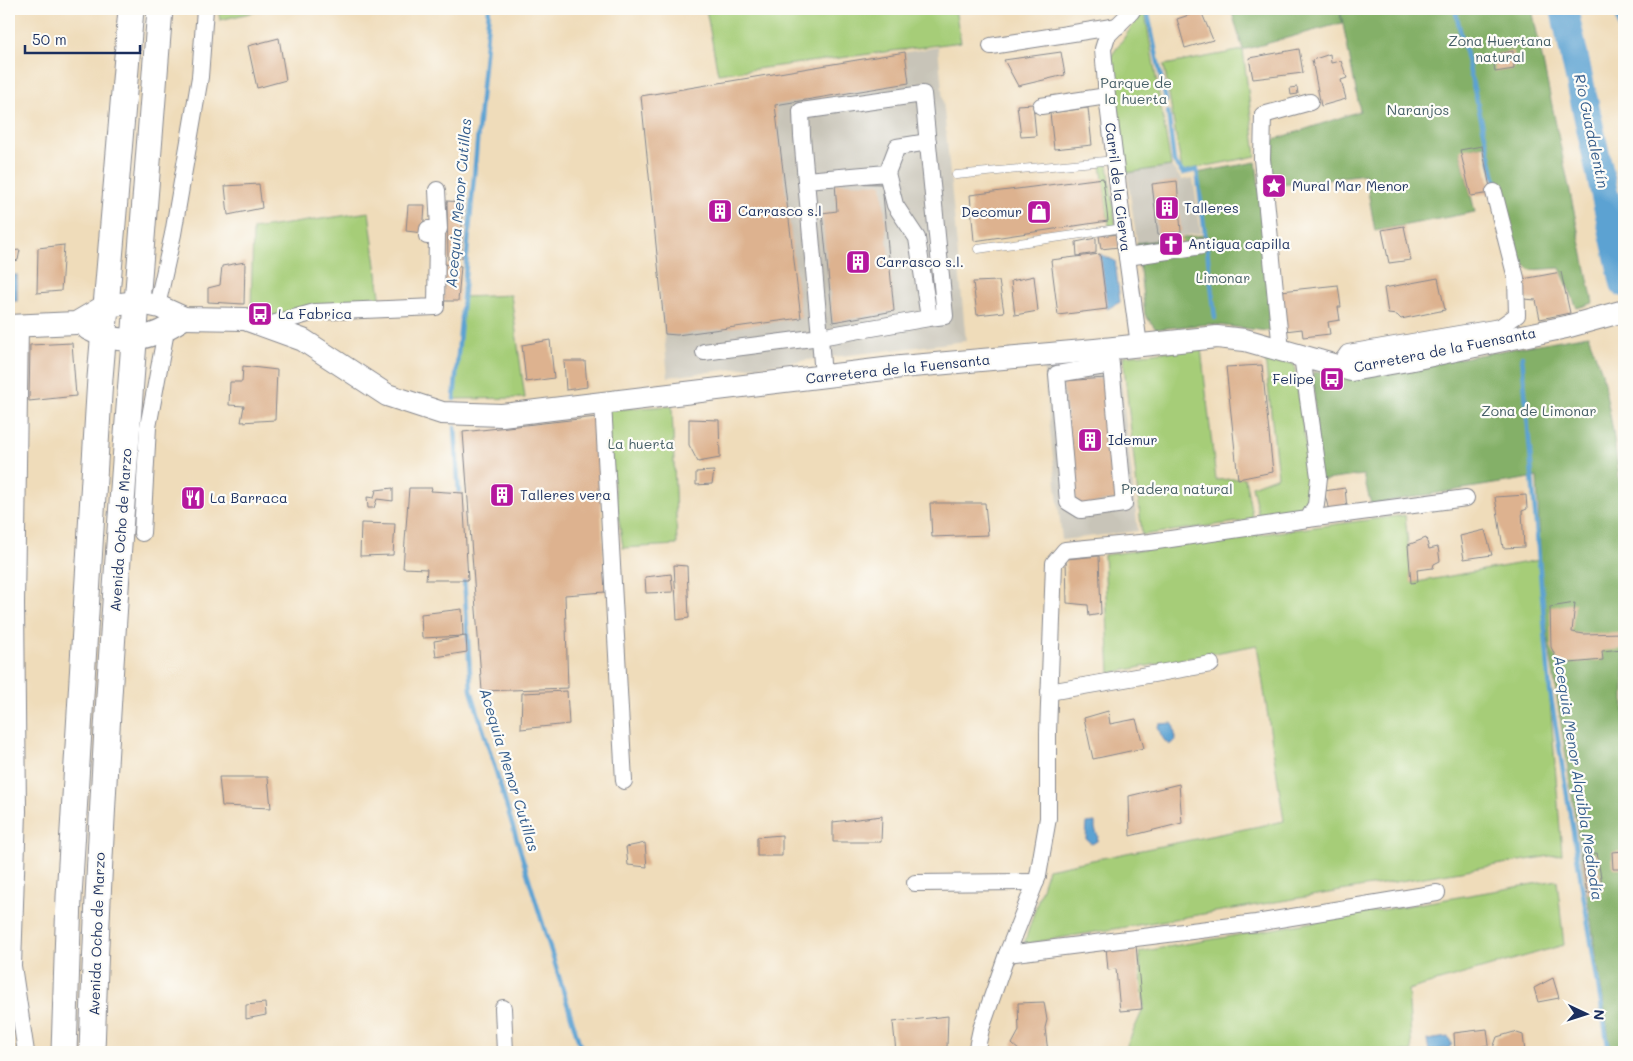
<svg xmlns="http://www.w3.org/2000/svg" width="1633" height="1061" viewBox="0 0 1633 1061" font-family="Mali,sans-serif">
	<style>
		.industrial { fill: #c8c4b8 }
		.green { fill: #a6cd78; stroke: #607e6b }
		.forest { fill: #84b068; stroke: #507063 }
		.water { fill: #5ca2d2; stroke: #3c6898 }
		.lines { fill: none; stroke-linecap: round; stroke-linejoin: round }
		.stream { stroke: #5ca2d2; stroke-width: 4.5 }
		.river { stroke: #5ca2d2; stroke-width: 28 }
		.building { fill: #ddb28f }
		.service-casing { stroke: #85868c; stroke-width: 9 }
		.minor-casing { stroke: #85868c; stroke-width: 18 }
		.secondary-casing { stroke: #85868c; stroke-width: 24 }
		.primary-casing { stroke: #85868c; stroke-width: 27 }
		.service { stroke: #fff; stroke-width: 8 }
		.minor { stroke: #fff; stroke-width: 16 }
		.secondary { stroke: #fff; stroke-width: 22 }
		.primary { stroke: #fff; stroke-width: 25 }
		.labels { text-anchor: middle; stroke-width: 4.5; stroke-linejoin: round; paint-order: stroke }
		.park-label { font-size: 14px; fill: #455e66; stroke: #fdfcf7 }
		.poi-label { font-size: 14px; fill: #1b2f5e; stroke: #fdfcf7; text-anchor: start }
		.street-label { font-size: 14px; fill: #1b2f5e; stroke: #fdfcf7 }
		.water-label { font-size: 15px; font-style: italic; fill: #355d8c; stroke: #fdfcf7 }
	</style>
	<rect width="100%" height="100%" fill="#fdfcf7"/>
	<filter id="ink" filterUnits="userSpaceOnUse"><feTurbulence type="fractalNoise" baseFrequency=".02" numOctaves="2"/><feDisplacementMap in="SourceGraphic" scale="10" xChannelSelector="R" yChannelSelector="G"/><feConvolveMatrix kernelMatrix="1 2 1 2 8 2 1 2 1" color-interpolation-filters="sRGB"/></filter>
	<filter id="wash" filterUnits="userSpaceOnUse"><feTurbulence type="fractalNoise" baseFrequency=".0096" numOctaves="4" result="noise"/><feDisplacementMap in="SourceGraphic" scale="20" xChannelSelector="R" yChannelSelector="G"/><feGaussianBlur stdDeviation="1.12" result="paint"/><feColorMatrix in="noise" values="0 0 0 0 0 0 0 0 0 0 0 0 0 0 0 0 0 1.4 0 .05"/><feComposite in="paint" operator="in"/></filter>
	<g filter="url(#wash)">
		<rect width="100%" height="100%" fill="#efdcba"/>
		<g class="industrial">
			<polygon points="938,47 966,341 668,377 641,96"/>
			<polygon points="1171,166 1182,180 1193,178 1201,233 1137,243 1127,173"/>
			<polygon points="1119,361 1138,531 1062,540 1043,364"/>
		</g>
		<g class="green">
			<polygon points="218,9 267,9 220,20"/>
			<polygon points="706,9 955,9 961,42 718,74"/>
			<polygon points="1145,13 1171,166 1127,173 1110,58 1140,15"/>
			<polygon points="1243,50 1256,156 1182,171 1164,65"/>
			<polygon points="1108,164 1117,234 1110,234 1101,165"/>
			<polygon points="369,212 381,304 275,317 251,309 253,229"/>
			<polygon points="511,295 525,398 454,399 463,297"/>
			<polygon points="1201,348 1216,480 1245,478 1253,520 1142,535 1123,356"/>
			<polygon points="1265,358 1294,364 1312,489 1300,513 1259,517 1252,486 1278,476"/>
			<polygon points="672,406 677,545 623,548 603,410"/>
			<polygon points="1405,515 1412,583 1539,560 1562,854 1024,944 1048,869 1284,821 1257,645 1110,673 1104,555"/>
			<polygon points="1557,880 1564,945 1408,990 1412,1052 1124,1052 1144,1007 1139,952"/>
		</g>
		<g class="forest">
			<polygon points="1231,9 1339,9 1342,23 1243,50"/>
			<polygon points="1340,9 1532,9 1593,303 1577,308 1560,268 1531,270 1514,257 1485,145 1460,151 1475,212 1375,231 1365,174 1274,186 1261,144 1360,111"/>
			<polygon points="1256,162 1276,332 1209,324 1156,329 1145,315 1137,243 1205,235 1197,173"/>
			<polygon points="1588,335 1602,372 1613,431 1624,517 1624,1052 1611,1052 1542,599 1537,477 1371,504 1363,475 1318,481 1313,372 1358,377"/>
		</g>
		<g class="water">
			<polygon points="1100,254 1115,261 1120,302 1107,309"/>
			<rect x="9" y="275" width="8" height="26"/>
			<path d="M1173,723L1176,740L1169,745C1163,740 1160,734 1158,726L1159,724Z"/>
			<polygon points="1095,822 1095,829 1098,836 1097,841 1092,844 1086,839 1087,823"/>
			<polygon points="1448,1037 1452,1044 1449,1048 1429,1051 1427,1040"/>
		</g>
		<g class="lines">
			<g class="stream">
				<polyline points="1455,9 1498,190"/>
				<polyline points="1616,9 1624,46"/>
				<polyline points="1147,10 1166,101"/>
				<polyline points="1168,112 1174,162 1183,173 1197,170 1206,242"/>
				<polyline points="1207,249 1215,318"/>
				<polyline points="1522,356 1550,691 1609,1052"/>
				<polyline points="454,399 489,9"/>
				<polyline points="455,427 459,498"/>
				<polyline points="464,576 471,690 582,1052"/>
			</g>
			<polyline class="river" points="1564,9 1624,283"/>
		</g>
		<g id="blocks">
			<g class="building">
				<polygon points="1201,11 1213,40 1185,48 1177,19"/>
				<polygon points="279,38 286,80 257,88 248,46"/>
				<polygon points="1299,49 1303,73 1253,79 1249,58"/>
				<polygon points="1513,51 1514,69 1495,72 1493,55"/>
				<polygon points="905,52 909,83 775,105 801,318 677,335 665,334 641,96"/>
				<polygon points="1061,52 1065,75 1018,86 1004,60"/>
				<polygon points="1330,54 1331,63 1341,61 1347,78 1341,80 1346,99 1321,106 1312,60"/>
				<polygon points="1297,87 1298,94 1291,95 1290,88"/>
				<polygon points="1033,104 1036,136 1021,137 1017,105"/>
				<polygon points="1088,108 1092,145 1054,149 1050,113"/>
				<polygon points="1482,146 1491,193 1471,196 1460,150"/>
				<polygon points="1103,178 1108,221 974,241 970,195"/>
				<polygon points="1177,181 1181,232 1158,235 1152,184"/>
				<polygon points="835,183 882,184 894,311 833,322 822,213 837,211"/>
				<polygon points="259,184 262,208 228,215 225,186"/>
				<polygon points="447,201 462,202 462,258 448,260"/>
				<polygon points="408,205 425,205 423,233 406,231"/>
				<polygon points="1404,226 1411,260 1389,263 1382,230"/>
				<polygon points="1117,234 1119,247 1101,249 1099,236"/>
				<polygon points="1182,237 1183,249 1160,252 1159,240"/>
				<polygon points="1096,238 1096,253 1077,256 1076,242"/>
				<polygon points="64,245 61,291 37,293 38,248"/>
				<polygon points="20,250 18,260 9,263 9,251"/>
				<polygon points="1100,254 1107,309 1058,315 1051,260"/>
				<polygon points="245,262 244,304 208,302 208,288 220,285 222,266"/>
				<polygon points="445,264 461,266 458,301 443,301"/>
				<polygon points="1561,272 1570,313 1540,319 1536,300 1524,299 1523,279"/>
				<polygon points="1034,276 1038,311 1015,315 1011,281"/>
				<polygon points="1438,278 1445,310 1401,319 1397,315 1388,314 1384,288"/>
				<polygon points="999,281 1004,312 977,315 973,282"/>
				<polygon points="1338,285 1341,307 1338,307 1340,320 1328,322 1330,334 1303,337 1302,329 1285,331 1281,291"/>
				<polygon points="550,340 554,378 526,382 522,345"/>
				<polygon points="72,343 76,396 29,401 30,345"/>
				<polygon points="564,361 585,361 587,387 566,390"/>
				<polygon points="1262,365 1273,472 1238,479 1226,367"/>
				<polygon points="243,366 277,370 275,420 241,422 244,406 229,405 230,382 242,382"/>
				<polygon points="1105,378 1117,499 1083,505 1076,501 1063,381"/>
				<polygon points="597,417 605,592 565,595 568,688 482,691 463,432"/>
				<polygon points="689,419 719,420 720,458 698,462 689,445"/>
				<polygon points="714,471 712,484 696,485 696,472"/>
				<polygon points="393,488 393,501 377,499 374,508 368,508 367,497 374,498 376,490"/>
				<polygon points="409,488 432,488 431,491 463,493 468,580 426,580 427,569 403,568"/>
				<polygon points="1345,488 1347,509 1329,511 1324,491"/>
				<polygon points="1526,495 1527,509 1522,511 1524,547 1503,548 1495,497"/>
				<polygon points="930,503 985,503 988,535 932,537"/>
				<polygon points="361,523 395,524 393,555 360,556"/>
				<polygon points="1485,530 1492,555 1464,559 1460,536"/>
				<polygon points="1426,538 1429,549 1438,547 1440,561 1434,564 1433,568 1417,570 1418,582 1411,583 1408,545"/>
				<polygon points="1099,556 1101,614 1089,616 1088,605 1067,603 1066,559"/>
				<polygon points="674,565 687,566 689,618 677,620"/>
				<polygon points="671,574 673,592 646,593 645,577"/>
				<polygon points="1575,603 1572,632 1584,634 1621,633 1623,649 1602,651 1603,660 1559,664 1551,647 1550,607"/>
				<polygon points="462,609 463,636 422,638 421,614"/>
				<polygon points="466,636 467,652 436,657 434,641"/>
				<polygon points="567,691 569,724 521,729 522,693"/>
				<polygon points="1108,711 1110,724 1136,719 1144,748 1093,759 1084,718"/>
				<polygon points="219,777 268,777 271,808 222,806"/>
				<polygon points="1179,784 1182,823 1130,836 1129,796"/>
				<polygon points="882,816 881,842 833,842 833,822"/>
				<polygon points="782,835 782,856 757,856 757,837"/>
				<polygon points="645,843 647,867 628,865 626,847"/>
				<polygon points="1624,851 1624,869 1613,869 1612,852"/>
				<polygon points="1597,853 1603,890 1587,894 1582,857"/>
				<polygon points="1136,945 1142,1009 1120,1011 1116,969 1108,970 1106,947"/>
				<polygon points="1553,978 1559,998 1538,1002 1534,988"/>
				<polygon points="1044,1002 1047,1020 1045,1028 1048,1052 1021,1052 1012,1044 1019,1031 1018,1003"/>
				<polygon points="265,1003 266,1015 246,1019 246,1005"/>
				<polygon points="948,1016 947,1047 896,1052 893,1022"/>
				<polygon points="1487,1029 1489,1045 1455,1052 1454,1033"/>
				<polygon points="1514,1032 1523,1035 1525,1052 1495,1052 1493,1048 1497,1037"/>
			</g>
		</g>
	</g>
	<g filter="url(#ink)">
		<use href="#blocks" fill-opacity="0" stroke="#85868c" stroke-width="1"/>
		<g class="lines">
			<defs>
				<g id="service">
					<polyline points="956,175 1115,160"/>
					<polyline points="978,249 1123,228"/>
				</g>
				<g id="minor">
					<polyline points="1133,9 1131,12 1107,36 1103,49 1107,96 1123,228 1139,345"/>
					<polyline points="991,46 1118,26"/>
					<polyline points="1041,106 1107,96"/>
					<polyline points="887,173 897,147 928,142"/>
					<polyline points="1127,257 1202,246"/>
					<polyline points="157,306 173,234 200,77 205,9"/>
					<polyline points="20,325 16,604 18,811 13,966 26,1052"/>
					<polyline points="265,326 315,312 436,307 437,235 427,236 428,229 439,229 437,190"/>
					<polyline points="820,337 823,377"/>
					<polyline points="1109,348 1111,365 1124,504 1081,510 1068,502 1057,374 1111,365"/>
					<polyline points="1281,350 1262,159 1263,115 1310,102"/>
					<polyline points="704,352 820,337 806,180 887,173 895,205 917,238 929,318 820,337 802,136 801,111 923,94 945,316 929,318"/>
					<polyline points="1338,367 1348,353 1500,327 1517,315 1516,278 1494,192"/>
					<polyline points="603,403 624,781"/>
					<polyline points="1308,519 1466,498"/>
					<polyline points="142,533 148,427 166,331"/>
					<polyline points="1049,692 1211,664"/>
					<polyline points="915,883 1036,882"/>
					<polyline points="1007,954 1256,923 1437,893"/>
					<polyline points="503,1008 505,1052"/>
					<polyline points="976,1052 981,1029 1007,954 1038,876 1048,818 1048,733 1054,563 1065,550 1150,542 1308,519 1316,505 1319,477 1302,356"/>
				</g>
				<g id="secondary">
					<polyline points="9,326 76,323 105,306 137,302 160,307 184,318 245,319 303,340 387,395 442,413 502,415 901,367 1095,350 1217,337 1245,340 1351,370 1408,360 1566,327 1624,311"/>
					<path d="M88,329C122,348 153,339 184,318"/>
				</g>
				<g id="primary">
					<polyline points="64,1052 69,897 100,378 131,9"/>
					<path d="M92,1052C103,704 133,356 160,9"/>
				</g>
			</defs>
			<use href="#service" class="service-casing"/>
			<use href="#minor" class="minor-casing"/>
			<use href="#secondary" class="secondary-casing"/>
			<use href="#primary" class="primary-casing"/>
			<use href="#service" class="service"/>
			<use href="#minor" class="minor"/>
			<use href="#secondary" class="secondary"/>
			<use href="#primary" class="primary"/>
		</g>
	</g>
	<defs>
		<symbol id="sight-square" viewBox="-11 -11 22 22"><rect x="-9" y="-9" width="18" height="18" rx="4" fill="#b5179e" stroke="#fdfcf7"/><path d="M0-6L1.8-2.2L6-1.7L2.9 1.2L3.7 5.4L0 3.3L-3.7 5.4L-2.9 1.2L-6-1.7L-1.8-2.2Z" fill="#fff"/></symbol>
		<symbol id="building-square" viewBox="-11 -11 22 22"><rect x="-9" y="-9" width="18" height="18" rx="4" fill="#b5179e" stroke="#fdfcf7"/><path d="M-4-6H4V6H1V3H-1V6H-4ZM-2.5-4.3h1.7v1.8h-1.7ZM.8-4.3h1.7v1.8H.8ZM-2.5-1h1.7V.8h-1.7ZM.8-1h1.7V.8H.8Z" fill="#fff"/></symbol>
		<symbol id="shop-square" viewBox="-11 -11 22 22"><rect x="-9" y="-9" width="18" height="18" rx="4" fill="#b5179e" stroke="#fdfcf7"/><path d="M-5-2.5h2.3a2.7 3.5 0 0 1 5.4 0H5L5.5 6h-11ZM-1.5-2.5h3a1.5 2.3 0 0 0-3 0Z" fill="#fff"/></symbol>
		<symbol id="church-square" viewBox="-11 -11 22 22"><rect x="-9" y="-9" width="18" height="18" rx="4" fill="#b5179e" stroke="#fdfcf7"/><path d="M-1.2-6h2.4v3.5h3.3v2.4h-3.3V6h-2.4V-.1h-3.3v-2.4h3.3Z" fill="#fff"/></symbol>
		<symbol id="bus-square" viewBox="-11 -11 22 22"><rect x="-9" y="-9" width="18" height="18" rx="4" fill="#b5179e" stroke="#fdfcf7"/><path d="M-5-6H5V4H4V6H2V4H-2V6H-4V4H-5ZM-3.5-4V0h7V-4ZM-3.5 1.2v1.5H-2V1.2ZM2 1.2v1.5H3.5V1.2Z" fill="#fff"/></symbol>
		<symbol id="restaurant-square" viewBox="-11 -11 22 22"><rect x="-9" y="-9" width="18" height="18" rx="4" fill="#b5179e" stroke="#fdfcf7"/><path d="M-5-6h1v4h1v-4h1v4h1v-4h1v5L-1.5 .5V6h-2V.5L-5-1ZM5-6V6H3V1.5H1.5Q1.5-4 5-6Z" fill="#fff"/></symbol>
	</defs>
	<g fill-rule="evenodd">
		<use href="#sight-square" x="1260" y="172" width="28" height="28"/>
		<use href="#building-square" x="1153" y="194" width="28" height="28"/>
		<use href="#building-square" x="706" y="197" width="28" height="28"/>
		<use href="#shop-square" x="1025" y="198" width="28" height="28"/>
		<use href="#church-square" x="1157" y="230" width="28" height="28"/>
		<use href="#building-square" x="844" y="248" width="28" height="28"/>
		<use href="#bus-square" x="246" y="300" width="28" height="28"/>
		<use href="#bus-square" x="1318" y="365" width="28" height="28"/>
		<use href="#building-square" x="1076" y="426" width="28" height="28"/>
		<use href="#building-square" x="488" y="481" width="28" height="28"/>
		<use href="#restaurant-square" x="179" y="484" width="28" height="28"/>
	</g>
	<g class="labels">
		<g class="park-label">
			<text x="1500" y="46">Zona Huertana<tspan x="1500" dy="16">natural</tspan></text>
			<text x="1136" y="88">Parque de<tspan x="1136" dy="16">la huerta</tspan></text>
			<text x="1418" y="115">Naranjos</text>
			<text x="1223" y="283">Limonar</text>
			<text x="1539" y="416">Zona de Limonar</text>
			<text x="641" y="449">La huerta</text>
			<text x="1177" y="494">Pradera natural</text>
		</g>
		<g class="poi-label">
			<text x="1292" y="191">Mural Mar Menor</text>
			<text x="1184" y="213">Talleres</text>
			<text x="738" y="216">Carrasco s.l</text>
			<text x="1022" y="217" text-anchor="end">Decomur</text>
			<text x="1188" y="249">Antigua capilla</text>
			<text x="876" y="267">Carrasco s.l.</text>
			<text x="278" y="319">La Fabrica</text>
			<text x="1314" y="384" text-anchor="end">Felipe</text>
			<text x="1108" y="445">Idemur</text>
			<text x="520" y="500">Talleres vera</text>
			<text x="210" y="503">La Barraca</text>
		</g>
		<g class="street-label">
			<text transform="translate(1118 187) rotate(83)" y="5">Carril de la Cierva</text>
			<text transform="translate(1445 350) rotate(-11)" y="5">Carretera de la Fuensanta</text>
			<text transform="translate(898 369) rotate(-6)" y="5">Carretera de la Fuensanta</text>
			<text transform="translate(121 530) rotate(-86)" y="5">Avenida Ocho de Marzo</text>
			<text transform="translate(97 934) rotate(-88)" y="5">Avenida Ocho de Marzo</text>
		</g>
		<g class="water-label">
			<text transform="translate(1591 131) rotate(78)" y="5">Río Guadalentín</text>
			<text transform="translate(459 203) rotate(-85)" y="5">Acequia Menor Cutillas</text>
			<text transform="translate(509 770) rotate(73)" y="5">Acequia Menor Cutillas</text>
			<text transform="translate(1578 778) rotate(81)" y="5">Acequia Menor Alquibla Mediodía</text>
		</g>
	</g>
	<rect width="1633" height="1061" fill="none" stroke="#fdfcf7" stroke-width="30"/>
	<g transform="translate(1586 1014) rotate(94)" stroke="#fdfcf7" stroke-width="4" paint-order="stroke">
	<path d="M0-4L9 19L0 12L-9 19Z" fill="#1b2f5e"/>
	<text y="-8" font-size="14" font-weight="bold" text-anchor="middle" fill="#1b2f5e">N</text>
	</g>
	<path d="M25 45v8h115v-8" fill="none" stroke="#1b2f5e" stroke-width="2.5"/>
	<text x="32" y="45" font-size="15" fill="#1b2f5e" stroke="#fdfcf7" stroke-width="4" paint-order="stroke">50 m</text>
</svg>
